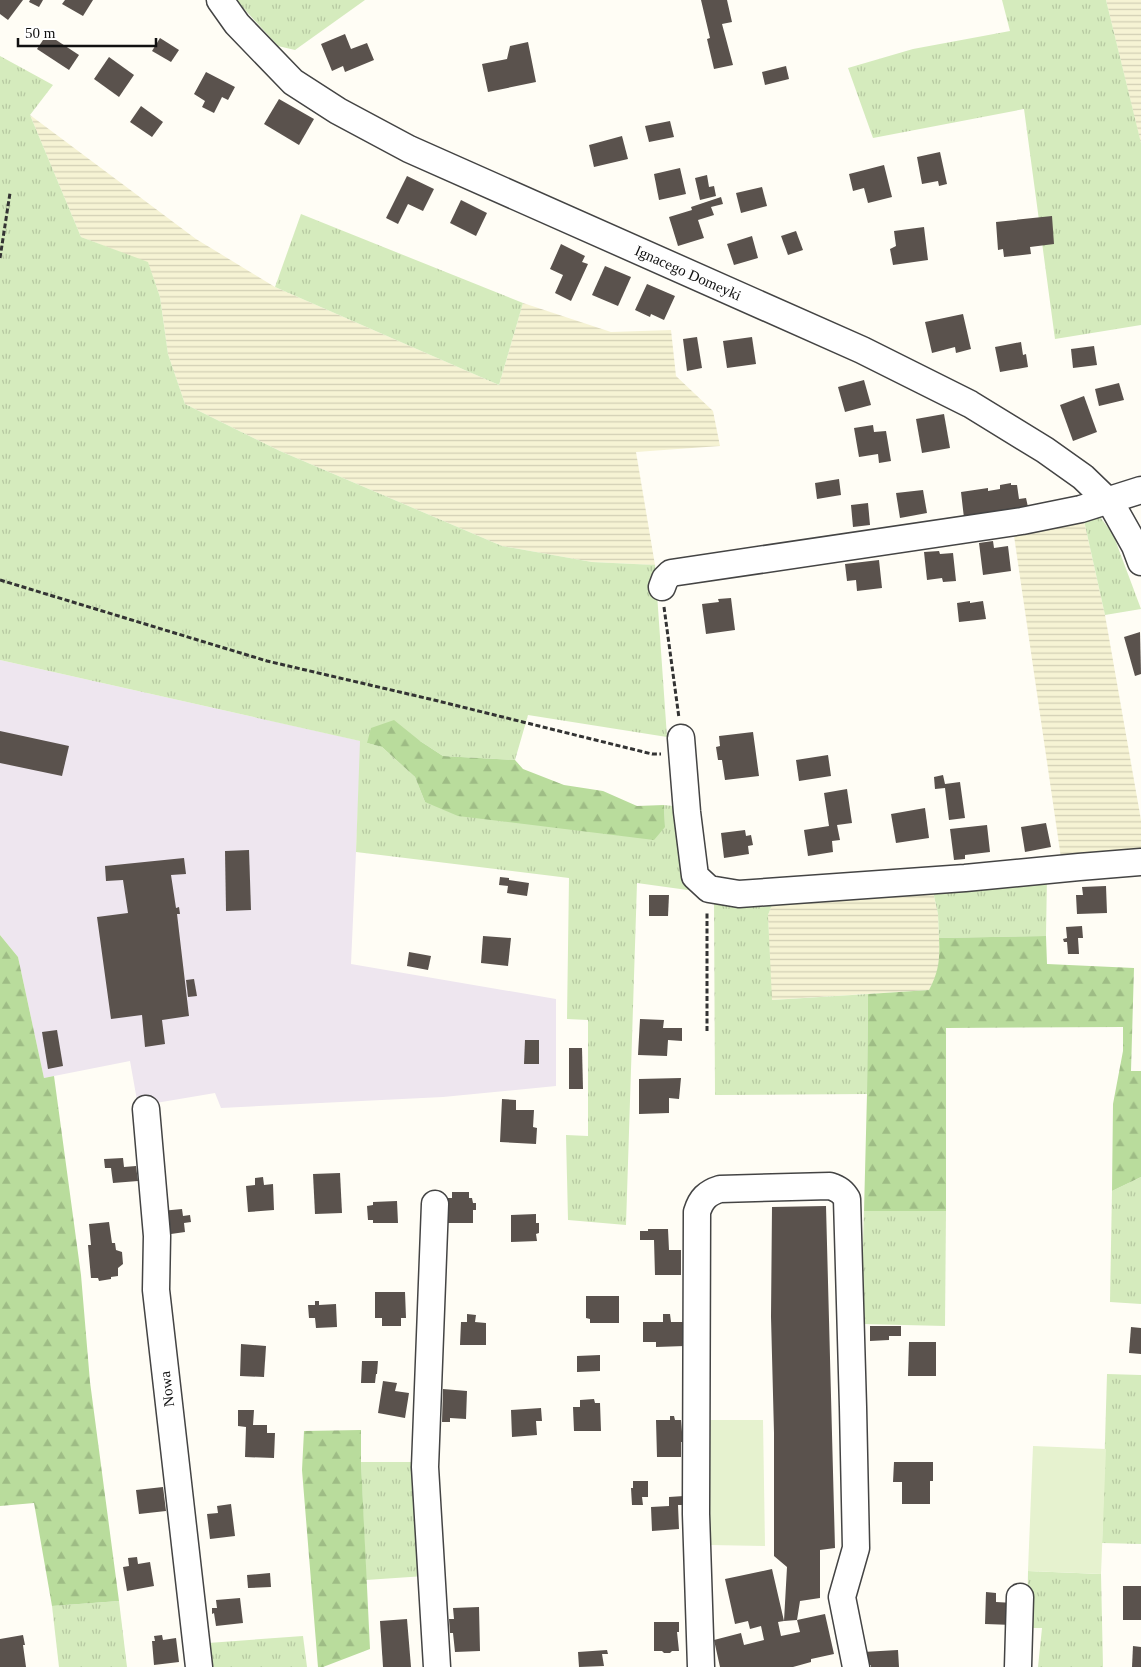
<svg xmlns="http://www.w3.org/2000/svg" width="1141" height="1667" viewBox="0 0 1141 1667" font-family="Georgia,serif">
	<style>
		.industrial { fill: #eee6ef }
		.farmland { fill: url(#farmland-rules) }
		.grass { fill: url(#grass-tufts) }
		.forest { fill: url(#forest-firs) }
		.pitch { fill: #e6f2cf }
		.building { fill: #5a524d }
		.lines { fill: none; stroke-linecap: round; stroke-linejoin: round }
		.minor-casing { stroke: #444; stroke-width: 29 }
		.path { stroke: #333; stroke-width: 3; stroke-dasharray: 5 2.5; stroke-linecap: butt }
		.minor { stroke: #fff; stroke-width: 26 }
		.labels { text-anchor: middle; stroke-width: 5; stroke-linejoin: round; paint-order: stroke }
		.street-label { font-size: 15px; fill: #111; stroke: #fff }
	</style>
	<defs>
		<pattern id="farmland-rules" width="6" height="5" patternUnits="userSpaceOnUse" patternTransform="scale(1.25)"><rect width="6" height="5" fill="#f6f3d4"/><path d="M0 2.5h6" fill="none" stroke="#d2cfb5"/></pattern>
		<pattern id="grass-tufts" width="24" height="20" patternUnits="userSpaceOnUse" patternTransform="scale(1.25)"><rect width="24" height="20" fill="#d5ebbd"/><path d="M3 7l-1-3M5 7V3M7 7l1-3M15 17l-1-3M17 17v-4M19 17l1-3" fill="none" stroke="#b6c8a1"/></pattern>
		<pattern id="forest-firs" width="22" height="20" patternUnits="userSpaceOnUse" patternTransform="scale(1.25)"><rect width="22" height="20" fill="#b9dc9c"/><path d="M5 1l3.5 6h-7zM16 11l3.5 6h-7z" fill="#9ebc85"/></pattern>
	</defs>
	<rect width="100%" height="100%" fill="#fffdf5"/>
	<polygon class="industrial" points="0,660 361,741 351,964 556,999 556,1086 443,1097 221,1108 215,1093 138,1106 130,1061 44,1078 18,957 0,935"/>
	<g class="farmland">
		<polygon points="1106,0 1141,0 1141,144"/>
		<polygon points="30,115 196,239 275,287 499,385 523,303 611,332 671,330 676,376 713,411 720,446 636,452 655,565 592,562 502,546 280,451 185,404 168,354 160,297 148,263 81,237"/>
		<polygon points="1083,516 1105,615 1141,820 1141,854 1061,858 1013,529"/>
		<polygon points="932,887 938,914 940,959 936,976 929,990 771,1000 768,915 772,905"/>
	</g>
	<g class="grass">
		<polygon points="236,0 365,0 295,50 278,46"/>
		<polygon points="1002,0 1106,0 1141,143 1141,325 1055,339 1024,109 873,138 848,68 913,49 1010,31"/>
		<polygon points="0,56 53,85 30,115 81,237 148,262 160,297 168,354 185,404 280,451 502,546 592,562 655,565 667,737 528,715 515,760 443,756 420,741 367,743 382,747 415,777 425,802 665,827 664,805 673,806 679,813 702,892 637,883 626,1225 568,1220 566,1135 588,1136 588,1020 567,1019 569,878 356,852 360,741 0,660"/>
		<polygon points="301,214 523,303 499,385 275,287"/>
		<polygon points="1097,513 1113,534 1141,609 1105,615 1083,516"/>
		<polygon points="1047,876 1046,936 939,938 938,914 932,887"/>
		<polygon points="714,900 772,905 768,915 772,1000 868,994 867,1094 715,1095"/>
		<polygon points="1141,1177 1141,1304 1110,1302 1112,1191"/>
		<polygon points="864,1211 946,1211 945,1326 863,1324 862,1274"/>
		<polygon points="1107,1374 1141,1375 1141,1544 1102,1543"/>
		<polygon points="361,1462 415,1462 412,1480 422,1480 425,1576 366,1580"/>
		<polygon points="1028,1571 1101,1574 1103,1667 1038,1667 1042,1628 1027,1628"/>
		<polygon points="119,1601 127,1667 59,1667 52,1606"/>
		<polygon points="303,1636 307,1667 211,1667 208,1643"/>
	</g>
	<g class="forest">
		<polygon points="394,720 420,741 443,756 515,760 523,769 564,785 603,791 637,806 664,805 665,827 654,840 458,816 425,802 415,777 382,747 367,743 371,728"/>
		<polygon points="0,935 18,957 44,1078 54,1076 81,1275 90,1382 119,1601 52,1606 34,1503 0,1506"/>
		<path d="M1046,936L1047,964L1134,968L1131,1071H1141V1177L1112,1191L1113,1104L1123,1051V1027L946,1028V1211H864L867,1094L868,994L929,990C939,971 940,959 939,938Z"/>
		<polygon points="361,1430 361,1462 370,1649 323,1667 318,1667 302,1470 304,1431"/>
	</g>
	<g class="pitch">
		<polygon points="709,1420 763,1420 765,1546 710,1545"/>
		<polygon points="1033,1446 1106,1449 1101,1574 1028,1571"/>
	</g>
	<g class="building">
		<polygon points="0,0 23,0 8,20 0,14"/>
		<polygon points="30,0 43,0 39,7 29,2"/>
		<polygon points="65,0 93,0 83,16 62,4"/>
		<polygon points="701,0 727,0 732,22 722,24 733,65 714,69 707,39 710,38"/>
		<polygon points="47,34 79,55 69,70 37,49"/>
		<polygon points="345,34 351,49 367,43 374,60 345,72 343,66 332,71 321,44"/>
		<polygon points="160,38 179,50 171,62 152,51"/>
		<polygon points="528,42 536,82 488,92 482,64 507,59 510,46"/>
		<polygon points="109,57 134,75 119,97 94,79"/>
		<polygon points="786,66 789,79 765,85 762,72"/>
		<polygon points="206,72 235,87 228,100 222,97 214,113 202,107 205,101 194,94"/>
		<polygon points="279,99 314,119 299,145 264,124"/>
		<polygon points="141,106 163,122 152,137 130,122"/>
		<polygon points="670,121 674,137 649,142 645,126"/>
		<polygon points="622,136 628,159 594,167 589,145"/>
		<polygon points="940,152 947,184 939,186 938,181 922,184 917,157"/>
		<polygon points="884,165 892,197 868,203 864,188 853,191 849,174"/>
		<polygon points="680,168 686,194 659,200 654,174"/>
		<polygon points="707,175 709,187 714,186 716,196 700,200 695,178"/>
		<polygon points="407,176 434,189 423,211 408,204 398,224 386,218"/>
		<polygon points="762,187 767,206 741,213 736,193"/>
		<polygon points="721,197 723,204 711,207 714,215 698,220 704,238 678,246 669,217 692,210 691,207"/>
		<polygon points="461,200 487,213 476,236 450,223"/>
		<polygon points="1052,216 1054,244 1030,247 1031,254 1004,257 1003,249 998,250 996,222"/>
		<polygon points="924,227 928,260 893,265 890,249 896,246 894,231"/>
		<polygon points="796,231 803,250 788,255 781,236"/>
		<polygon points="752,236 758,258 734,265 727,244"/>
		<polygon points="561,244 585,256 582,262 588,264 571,301 555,293 563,275 550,269"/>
		<polygon points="605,266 631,277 618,306 592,295"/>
		<polygon points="647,284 675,296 664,320 651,314 650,317 635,310"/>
		<polygon points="963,314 971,349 956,353 955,347 932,353 925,322"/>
		<polygon points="697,337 702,368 687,371 683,339"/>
		<polygon points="752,337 756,364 727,368 723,341"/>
		<polygon points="1021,342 1023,355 1026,354 1028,367 1000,372 995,347"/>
		<polygon points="1094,346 1097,365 1073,368 1071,349"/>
		<polygon points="864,380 871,405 845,412 838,387"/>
		<polygon points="1119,383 1124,400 1099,406 1095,389"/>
		<polygon points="1084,396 1097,432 1073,441 1060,405"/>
		<polygon points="944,414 950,448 922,453 916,419"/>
		<polygon points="873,425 874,432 886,431 891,461 879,463 878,454 859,457 854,428"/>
		<polygon points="839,479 841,495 817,499 815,483"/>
		<polygon points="1011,483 1011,485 1017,485 1019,499 1026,498 1028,507 964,518 961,492 988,488 988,491 1000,489 1000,485"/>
		<polygon points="923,490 927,513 900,518 896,493"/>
		<polygon points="868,503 870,525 853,527 851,505"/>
		<polygon points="993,541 994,548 1008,546 1011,571 983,575 979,543"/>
		<polygon points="939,551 940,554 953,553 956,581 943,582 942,578 927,580 924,552"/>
		<polygon points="879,560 882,588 857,591 856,580 847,581 845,564"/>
		<polygon points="731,598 735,630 706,634 702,604 719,602 718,599"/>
		<polygon points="970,601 970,603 983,601 986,619 959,622 957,603"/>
		<polygon points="1140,632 1141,674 1135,676 1124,637"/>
		<polygon points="0,731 69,746 62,776 0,763"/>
		<polygon points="753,732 759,776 725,780 722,760 718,760 716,747 720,746 719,736"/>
		<polygon points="828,755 831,776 799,781 796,760"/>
		<polygon points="943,775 945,784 960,782 965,818 949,820 945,788 935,789 934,777"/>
		<polygon points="847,789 852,823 837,825 840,840 832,841 833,852 808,856 804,830 829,826 824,793"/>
		<polygon points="925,808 929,838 896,843 891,814"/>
		<polygon points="1046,823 1051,847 1025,852 1021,827"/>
		<polygon points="987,825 990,852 965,855 965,859 954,860 950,829"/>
		<polygon points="745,830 746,836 751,835 753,845 748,846 749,854 724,858 721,833"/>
		<polygon points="249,850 251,910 226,911 225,851"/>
		<polygon points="184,858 186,874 171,875 176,908 179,907 180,914 177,914 189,1016 162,1020 165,1044 145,1047 142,1015 111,1019 97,917 128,913 123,880 106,881 105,866"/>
		<polygon points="500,877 509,878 509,880 529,883 527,896 507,893 508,886 499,885"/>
		<polygon points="1106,886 1107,913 1077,914 1076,895 1083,895 1082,887"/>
		<polygon points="649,895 669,895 668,916 649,916"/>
		<polygon points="1082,926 1083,938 1078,938 1079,954 1068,954 1067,942 1064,942 1063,939 1067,938 1066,927"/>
		<polygon points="483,936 511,938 508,966 481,963"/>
		<polygon points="409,952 431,956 428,970 407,966"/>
		<polygon points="194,979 197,996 188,997 186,980"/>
		<polygon points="640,1019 664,1020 663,1028 682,1028 682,1041 668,1040 667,1056 638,1055"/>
		<polygon points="57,1030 63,1066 48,1069 42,1032"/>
		<polygon points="525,1040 539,1040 539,1064 524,1064"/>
		<polygon points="569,1048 582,1048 583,1089 569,1089"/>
		<polygon points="681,1078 679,1099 669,1098 669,1113 639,1114 639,1079"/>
		<polygon points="502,1099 516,1100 516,1110 534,1110 533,1127 537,1128 536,1144 500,1142"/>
		<polygon points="123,1158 124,1167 136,1166 138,1181 113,1183 111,1168 105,1168 104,1159"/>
		<polygon points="340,1173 342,1213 315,1214 313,1174"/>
		<polygon points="263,1177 264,1185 273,1184 274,1210 248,1212 246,1186 255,1185 255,1178"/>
		<polygon points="452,1192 469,1192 469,1198 472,1198 473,1203 476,1203 476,1210 473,1210 473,1223 448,1223 448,1220 440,1220 439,1198 452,1198"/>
		<polygon points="397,1201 398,1223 373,1223 373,1220 368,1220 367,1206 373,1205 373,1202"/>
		<polygon points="826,1206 835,1548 820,1550 820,1598 800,1601 797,1620 825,1614 834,1654 811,1659 811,1662 793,1667 720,1667 714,1640 741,1633 744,1645 764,1640 761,1626 750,1629 748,1621 735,1624 725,1579 772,1569 784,1621 778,1622 781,1636 800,1632 797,1620 784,1621 787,1567 774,1556 774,1433 771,1317 772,1207"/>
		<polygon points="182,1209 183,1216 190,1215 191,1222 184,1223 185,1232 164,1235 161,1211"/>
		<polygon points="536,1214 536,1223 539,1223 539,1233 536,1234 537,1241 511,1242 511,1215"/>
		<polygon points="109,1222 112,1243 115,1243 116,1250 122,1252 123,1264 118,1268 118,1276 111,1277 111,1279 99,1281 98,1278 91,1278 88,1245 91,1245 89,1224"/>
		<polygon points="648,1229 668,1229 669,1250 681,1250 681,1275 655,1275 654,1240 640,1240 640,1231 648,1231"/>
		<polygon points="375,1292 405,1292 406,1318 401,1318 401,1326 382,1326 382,1318 375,1318"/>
		<polygon points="586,1296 619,1296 619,1323 590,1323 590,1319 586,1318"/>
		<polygon points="315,1301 319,1301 319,1305 336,1304 337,1327 316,1328 315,1318 309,1318 308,1305 315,1305"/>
		<polygon points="467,1314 476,1315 475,1322 486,1323 486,1345 460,1345 461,1322 467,1322"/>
		<polygon points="663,1314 670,1314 671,1322 685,1322 685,1346 656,1347 656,1342 643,1342 643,1322 663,1322"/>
		<polygon points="870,1326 901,1326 901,1336 889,1336 889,1340 870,1341"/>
		<polygon points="1131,1327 1141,1328 1141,1354 1129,1353"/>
		<polygon points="909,1342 936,1342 936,1376 908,1376"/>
		<polygon points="241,1344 266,1346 264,1377 240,1376"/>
		<polygon points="600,1355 600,1371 577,1372 577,1356"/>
		<polygon points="362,1361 378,1361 377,1374 376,1374 375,1383 361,1383"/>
		<polygon points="383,1381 397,1383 395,1391 409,1393 405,1418 378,1413"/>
		<polygon points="443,1389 467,1391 466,1419 450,1418 450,1422 442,1422"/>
		<polygon points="594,1399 595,1403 600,1403 601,1431 574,1431 573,1407 580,1407 580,1400"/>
		<polygon points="541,1408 542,1421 536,1421 537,1435 512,1437 511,1410"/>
		<polygon points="238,1410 254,1410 253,1425 267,1425 267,1433 275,1433 274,1458 245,1457 246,1427 238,1426"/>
		<polygon points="670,1416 674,1416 675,1420 681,1420 682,1432 690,1432 690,1442 681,1442 681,1457 657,1457 656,1420 670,1420"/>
		<polygon points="894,1462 933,1462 933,1481 930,1481 930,1504 902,1504 902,1482 893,1482"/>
		<polygon points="633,1481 648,1481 648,1497 642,1497 643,1505 632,1505 631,1488 633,1488"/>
		<polygon points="163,1487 166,1511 139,1514 136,1490"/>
		<polygon points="684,1496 684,1505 678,1505 679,1529 652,1531 651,1507 669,1506 669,1497"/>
		<polygon points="231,1504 235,1536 210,1539 207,1514 218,1513 217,1506"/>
		<polygon points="137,1557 138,1564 150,1562 154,1586 127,1591 123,1567 129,1566 128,1558"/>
		<polygon points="270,1573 271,1587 248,1588 247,1575"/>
		<rect x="1123" y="1586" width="18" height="34"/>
		<polygon points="986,1592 996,1593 996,1602 1014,1603 1013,1625 985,1624"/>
		<polygon points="240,1598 243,1623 216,1626 214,1613 212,1614 212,1608 217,1608 216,1600"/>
		<polygon points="479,1607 480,1651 455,1652 453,1633 450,1633 449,1619 454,1619 453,1608"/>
		<polygon points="407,1619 411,1667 383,1667 380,1621"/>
		<polygon points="654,1622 679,1622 679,1632 677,1632 679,1651 672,1651 670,1653 664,1653 662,1651 654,1651"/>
		<polygon points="23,1635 25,1645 23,1645 26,1667 0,1667 0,1639"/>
		<polygon points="162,1635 163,1640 176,1638 179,1662 154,1665 152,1641 155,1641 154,1636"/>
		<polygon points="1133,1646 1141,1647 1141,1667 1132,1667"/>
		<polygon points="607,1650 608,1654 602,1654 604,1666 579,1667 578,1652"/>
		<polygon points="898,1650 899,1667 871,1667 871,1665 864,1665 863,1652"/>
	</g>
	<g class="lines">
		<defs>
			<g id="minor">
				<polyline points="220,0 237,24 293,82 338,111 409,149 862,350 970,404 1045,450 1083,477 1112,505 1135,546 1141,562"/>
				<polyline points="662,587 665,579 671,573 1022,521 1081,509 1141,490"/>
				<polyline points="681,738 687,812 695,876 709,889 739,894 965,878 1079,867 1141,862"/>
				<polyline points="146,1109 157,1236 156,1290 199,1667"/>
				<polyline points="435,1204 425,1467 437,1667"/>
				<path d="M701,1667L696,1514L697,1212C701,1199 707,1193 720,1189L830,1186C839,1189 843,1192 847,1199L853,1407L856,1548L842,1597L856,1667"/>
				<polyline points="1018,1667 1020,1597"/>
			</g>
		</defs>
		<use href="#minor" class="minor-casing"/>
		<g class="path">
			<polyline points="0,258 10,193"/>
			<polyline points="0,580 267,661 434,700 652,754 661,754"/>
			<polyline points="664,607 679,718"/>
			<polyline points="707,1031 707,911"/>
		</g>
		<use href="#minor" class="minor"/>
	</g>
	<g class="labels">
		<g class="street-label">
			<text transform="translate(688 273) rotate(24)" y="5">Ignacego Domeyki</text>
			<text transform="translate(167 1389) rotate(-97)" y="5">Nowa</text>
		</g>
	</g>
	<path d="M18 38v8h138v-8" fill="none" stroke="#111111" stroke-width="2.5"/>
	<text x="25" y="38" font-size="15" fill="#111111" stroke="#ffffff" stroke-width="4" paint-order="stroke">50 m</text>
</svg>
